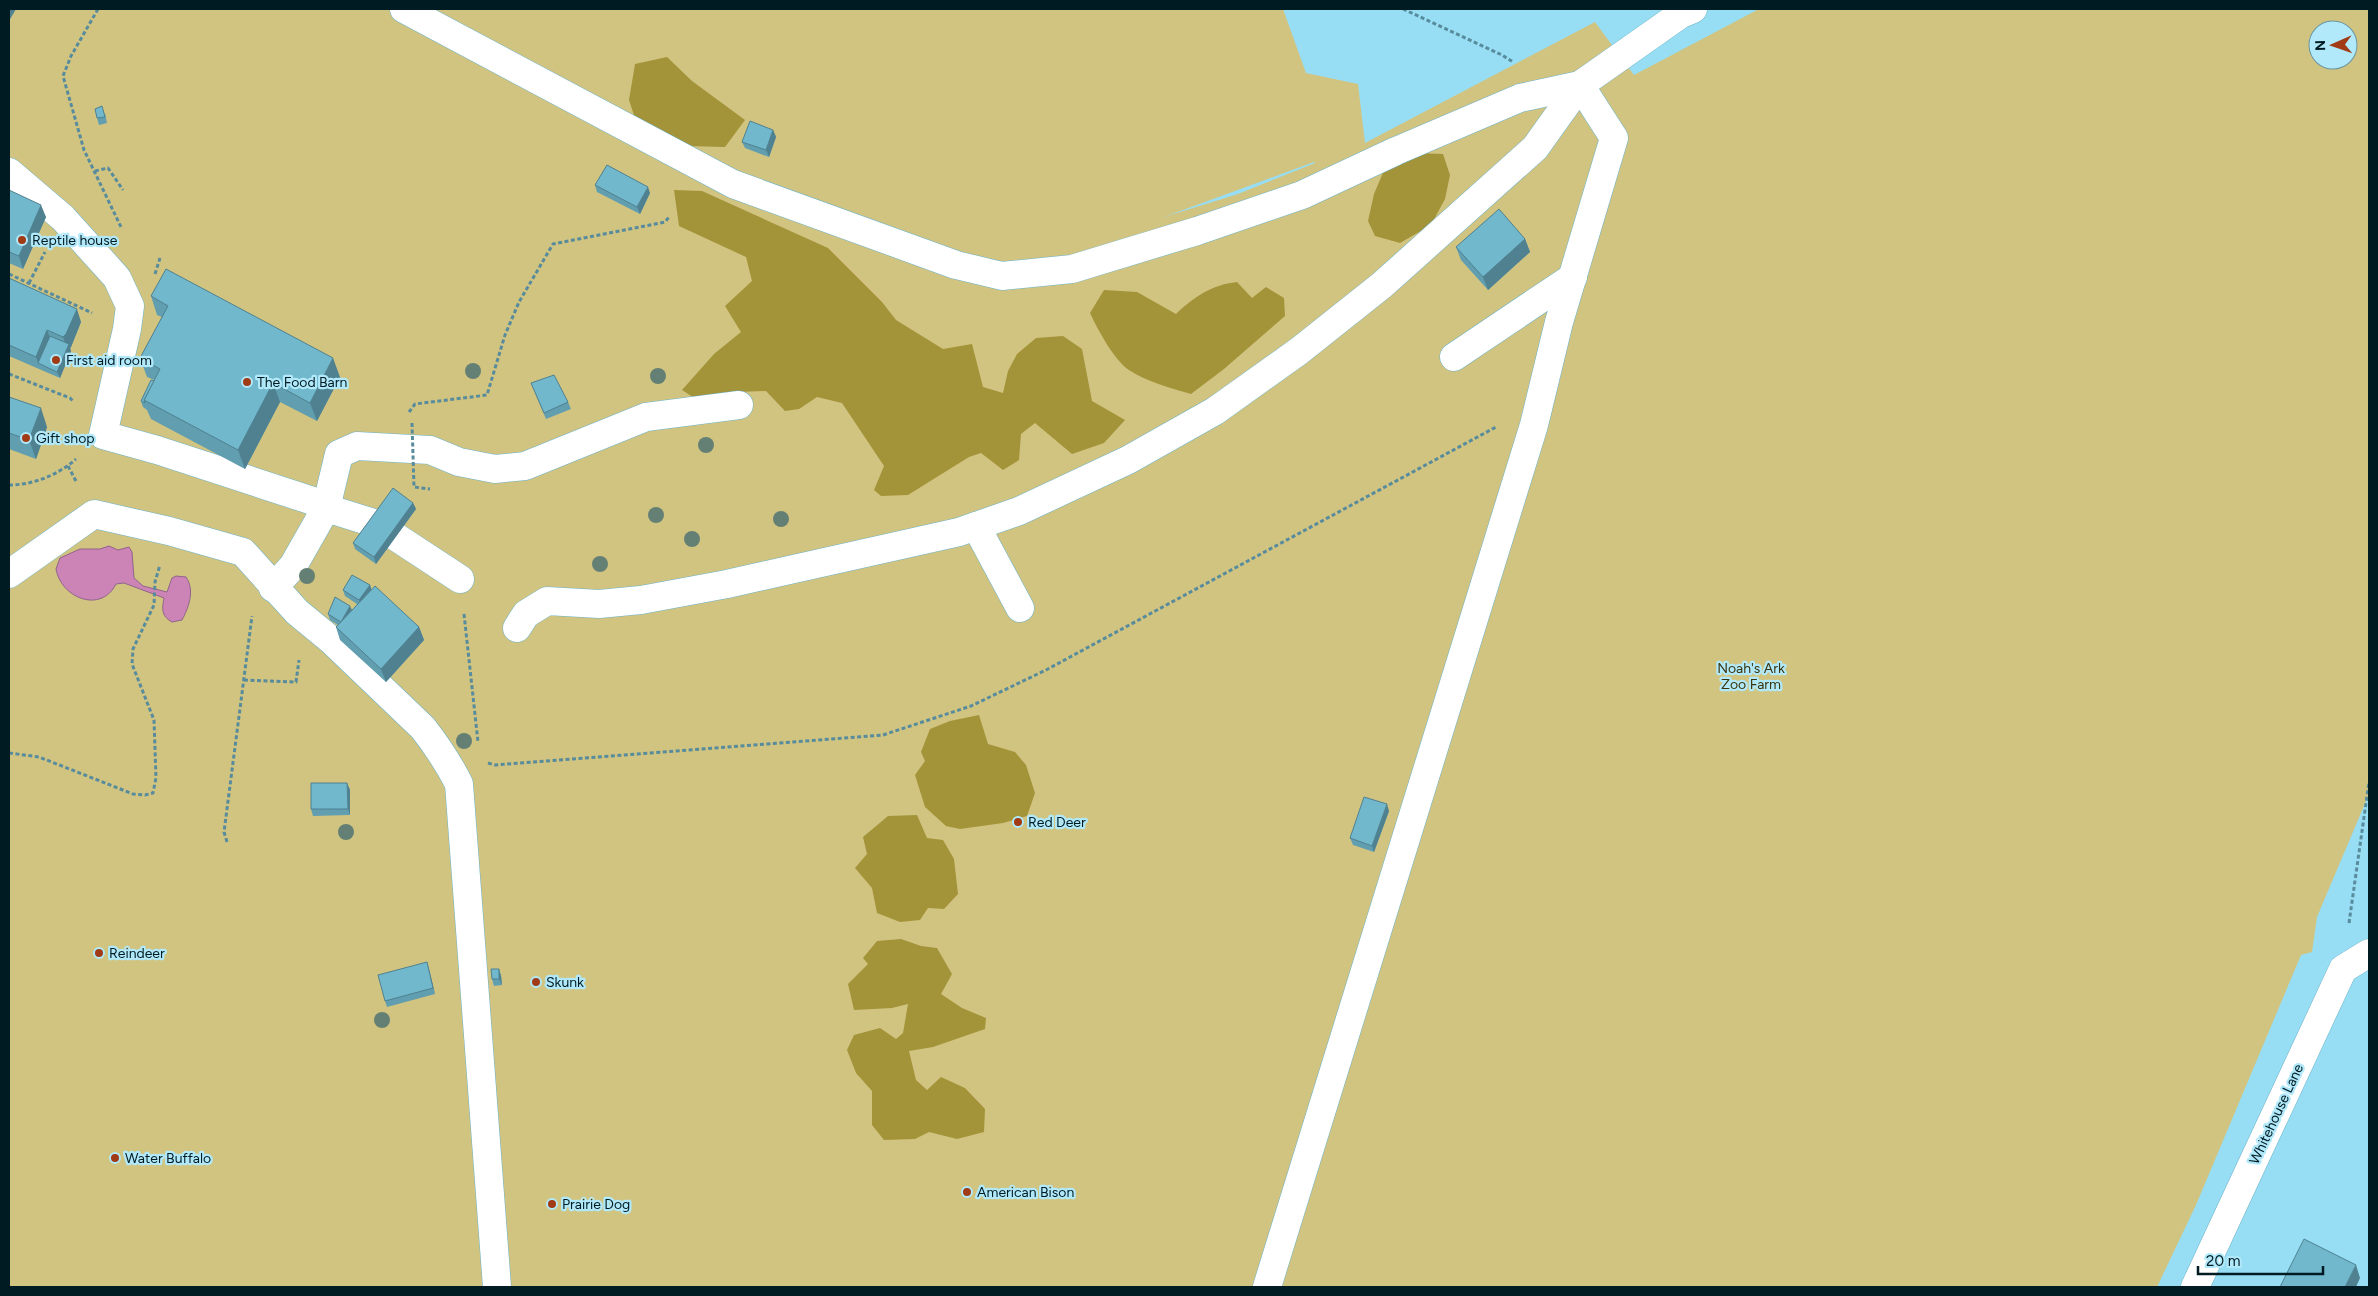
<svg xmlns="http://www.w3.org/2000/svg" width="2378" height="1296" viewBox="0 0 2378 1296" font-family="Figtree,sans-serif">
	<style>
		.green { fill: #d1c481; fill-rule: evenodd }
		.forest { fill: #a39339 }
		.water { fill: #cc83b6; stroke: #8f648a }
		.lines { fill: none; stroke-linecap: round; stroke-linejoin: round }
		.minor-casing { stroke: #6cb2c7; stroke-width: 29 }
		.path { stroke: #588c9c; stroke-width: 3; stroke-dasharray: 4 2.5; stroke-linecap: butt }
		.minor { stroke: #fff; stroke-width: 28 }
		.path-bridge { stroke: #588c9c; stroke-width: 3; stroke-dasharray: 4 2.5; stroke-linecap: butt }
		.tree { fill: #648074 }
		.wall { fill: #619eb0 }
		.shaded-wall { fill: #4f8190 }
		.building { fill: #71b8cd; stroke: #4f8190 }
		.poi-dot { fill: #a13b15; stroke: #b1e9fa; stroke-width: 2 }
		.labels { text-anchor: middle; stroke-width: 4.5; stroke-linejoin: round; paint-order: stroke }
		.poi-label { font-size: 14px; fill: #001b22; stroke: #b1e9fa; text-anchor: start }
		.park-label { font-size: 14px; fill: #3a330c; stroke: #b1e9fa }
		.street-label { font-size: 14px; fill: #001b22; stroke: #b1e9fa }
	</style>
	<rect width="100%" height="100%" fill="#97def4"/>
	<path class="green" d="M9,9H1283L1306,73L1358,84L1365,143L1595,22L1634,75L1759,9H2369V794L2317,917L2312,952L2301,955L2196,1205L2157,1287H9ZM2318,30H2348V60H2318ZM1315,163L1238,194L1164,217L1314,162Z"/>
	<g class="forest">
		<polygon points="667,57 692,81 745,120 725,147 686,146 635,118 629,100 635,64"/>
		<polygon points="1414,153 1443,154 1450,175 1445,199 1431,225 1400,243 1375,236 1368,221 1374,194 1385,168"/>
		<polygon points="674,190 702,191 828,248 882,302 896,320 943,349 972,344 983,387 1003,393 1008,371 1017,354 1036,338 1063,336 1082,349 1092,401 1125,420 1104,443 1072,454 1035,423 1021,434 1019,460 1003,470 981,453 969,457 908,495 881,496 874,490 884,466 842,403 817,397 799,409 785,411 766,391 737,392 696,399 682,390 714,354 741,332 725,306 752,281 746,257 679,226"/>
		<path d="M1237,282L1252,298L1266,287L1284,298L1285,316L1224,369L1191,394C1171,388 1147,382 1129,370C1114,360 1098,330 1090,313L1104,290L1137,292L1176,314C1194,297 1211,285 1237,282Z"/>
		<polygon points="979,715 988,744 1015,752 1026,765 1035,793 1027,816 1003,823 960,829 946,826 925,807 915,775 925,761 921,752 930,729 950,721"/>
		<polygon points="917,815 927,838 943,840 954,859 958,894 944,909 928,908 920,920 900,922 877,913 872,888 855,868 867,854 863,837 888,816"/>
		<polygon points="901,939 921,946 937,948 952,974 941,994 962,1008 986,1018 985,1029 933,1047 909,1051 916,1080 927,1090 941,1077 965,1088 985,1109 984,1132 957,1139 929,1132 915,1139 884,1140 872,1125 872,1091 856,1073 847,1050 854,1035 880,1028 896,1039 903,1033 908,1004 892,1008 854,1010 848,984 868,964 863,958 877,941"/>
	</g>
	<path class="water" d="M109,546L118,550L129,547L132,552L134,578L143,586L167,592L172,578L176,576L186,577C195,590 189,607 182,620L172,622C161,616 162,608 164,598L124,583L116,584C101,614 61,598 56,569L60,558L80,549H100Z"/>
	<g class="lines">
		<defs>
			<g id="minor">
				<polyline points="404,9 733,184 956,265 1002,276 1072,269 1197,231 1302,195 1396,151 1520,98 1580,85 1614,138 1559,322 1534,425 1267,1287"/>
				<polyline points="9,172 63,218 117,278 130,306 127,329 103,435 157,450 310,500 326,508 374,523"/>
				<polyline points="1454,357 1573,277"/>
				<polyline points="976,526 1020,608"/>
				<polyline points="396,537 460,579"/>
				<path d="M9,574L94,514L169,531L243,552L297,612L331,640L423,728C437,746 449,764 459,784L497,1287"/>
				<polyline points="273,588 293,566 326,508 339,454 357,446 430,450 459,462 495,469 525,466 646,417 739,405"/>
				<polyline points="517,628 526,614 547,601 599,604 641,600 727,584 959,532 1019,511 1128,460 1215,411 1299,351 1382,285 1535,148 1580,85 1681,14 1693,9"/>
				<polyline points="2195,1287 2343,969 2369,953"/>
			</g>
		</defs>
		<use href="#minor" class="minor-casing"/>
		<g class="path">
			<polyline points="98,9 71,56 63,76 84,150 121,227"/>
			<polyline points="1403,9 1502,55 1513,62"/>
			<polyline points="95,171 108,168 123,190"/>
			<polyline points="9,274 92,313"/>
			<polyline points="155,274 160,258"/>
			<polyline points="29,283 45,252"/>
			<polyline points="9,374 70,398 74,402"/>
			<polyline points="409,412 415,404 487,395 505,335 519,302 553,244 665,222 669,217"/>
			<polyline points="68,466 77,483"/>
			<path d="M9,485C33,485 58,475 76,459"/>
			<polyline points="464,614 478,742"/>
			<polyline points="244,680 296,682 299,660"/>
			<polyline points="9,753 39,757 133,794 145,795 153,793 156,778 154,720 132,664 133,649 154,605 155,582 160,565"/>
			<polyline points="488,763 495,765 883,735 971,706 1046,670 1496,427"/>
			<polyline points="227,842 224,832 252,616"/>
			<polyline points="2349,923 2369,782"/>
		</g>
		<use href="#minor" class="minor"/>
		<polyline class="path-bridge" points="412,423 414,487 430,489"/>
	</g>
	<g class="tree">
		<circle cx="473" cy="371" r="8"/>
		<circle cx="658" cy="376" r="8"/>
		<circle cx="706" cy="445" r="8"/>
		<circle cx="656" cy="515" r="8"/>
		<circle cx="781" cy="519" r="8"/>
		<circle cx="692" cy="539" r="8"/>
		<circle cx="600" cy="564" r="8"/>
		<circle cx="307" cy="576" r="8"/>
		<circle cx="464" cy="741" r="8"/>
		<circle cx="346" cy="832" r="8"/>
		<circle cx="382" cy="1020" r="8"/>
	</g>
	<g class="wall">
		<polygon points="105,113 107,123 99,125 97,118"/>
		<polygon points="773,130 776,137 769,157 745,148 742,142"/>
		<polygon points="595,185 650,193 640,214 597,192"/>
		<polygon points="9,190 46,217 23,269 9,263"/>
		<polygon points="1525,239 1530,252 1488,290 1461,260 1456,247"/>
		<polygon points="9,278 81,322 71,347 70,348 71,351 60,378 9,356"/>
		<polygon points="151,296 340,377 317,421 280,402 245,469 151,419 147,410 143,407 141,401 154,380 147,377 140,358 162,317 157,315"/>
		<polygon points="531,383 568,402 571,409 546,419"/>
		<polygon points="9,397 47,427 36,459 9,449"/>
		<polygon points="413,503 416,509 376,564 355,549 353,543"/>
		<polygon points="370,585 371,589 419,627 424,640 386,682 340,640 336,627 338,625 330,620 328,614 352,610 357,604 345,596 343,590"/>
		<polygon points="347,783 350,790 350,815 313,816 311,809"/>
		<polygon points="1389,811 1374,852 1353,845 1350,838"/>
		<polygon points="427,962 435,994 387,1007 385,1001"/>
		<polygon points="499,969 501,976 502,985 494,986 492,979"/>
	</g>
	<g class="shaded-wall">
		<polygon points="9,9 16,9 9,21"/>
		<polygon points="773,130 776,137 769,157 766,150"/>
		<polygon points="648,187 650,193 640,214 637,207"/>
		<polygon points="41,205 46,217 23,269 19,256"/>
		<polygon points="1525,239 1530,252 1488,290 1483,277"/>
		<polygon points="77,309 81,322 71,347 70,348 71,351 60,378 57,372 67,348 63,337"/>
		<polygon points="47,330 52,343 38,363 36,357"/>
		<polygon points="333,358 340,377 317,421 310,403"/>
		<polygon points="273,383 280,402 245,469 238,450"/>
		<polygon points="41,408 47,427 36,459 29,440"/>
		<polygon points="413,503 416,509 376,564 374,557"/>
		<polygon points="370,585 372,591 361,607 359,600"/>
		<polygon points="350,606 353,612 341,622"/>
		<polygon points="419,627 424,640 386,682 381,669"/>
		<polygon points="347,783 350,790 350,815 348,809"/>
		<polygon points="1387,804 1389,811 1374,852 1372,846"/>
		<polygon points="427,962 429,969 435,994 433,988"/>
		<polygon points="499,969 501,976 502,985 499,979"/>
		<polygon points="2356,1265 2360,1278 2356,1287 2345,1287"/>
	</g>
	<g class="building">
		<polygon points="102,106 105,117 97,118 95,109"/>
		<polygon points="750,121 773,130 766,150 742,142"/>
		<polygon points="607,165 648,187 637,207 595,185"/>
		<polygon points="9,190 41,205 19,256 9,252"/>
		<polygon points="1499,209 1525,239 1483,277 1456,247"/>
		<polygon points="166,269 333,358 310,403 273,383 238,450 144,400 160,369 140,358 168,306 151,296"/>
		<polygon points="9,278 77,309 66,334 63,337 47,330 36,357 9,345"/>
		<polygon points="50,336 69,344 57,372 38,363"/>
		<polygon points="554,375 568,402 544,413 531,383"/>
		<polygon points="151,380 154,381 144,400 145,403 141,401"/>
		<polygon points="9,397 41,408 29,440 9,433"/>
		<polygon points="393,488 413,503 374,557 353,543"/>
		<polygon points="352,575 370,585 359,600 343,590"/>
		<polygon points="375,586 419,627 381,669 336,627"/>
		<polygon points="335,597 350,606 341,622 328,614"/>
		<polygon points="311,783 347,783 348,809 311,809"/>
		<polygon points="1364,797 1387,804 1372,846 1350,838"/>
		<polygon points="427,962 433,988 385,1001 378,975"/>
		<polygon points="491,969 499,969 499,979 492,979"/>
		<polygon points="2304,1239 2356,1265 2345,1287 2280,1287"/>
	</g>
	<g class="poi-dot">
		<circle cx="22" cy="240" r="5"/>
		<circle cx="56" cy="360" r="5"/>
		<circle cx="247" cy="382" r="5"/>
		<circle cx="26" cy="438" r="5"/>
		<circle cx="1018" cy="822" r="5"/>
		<circle cx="99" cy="953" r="5"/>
		<circle cx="536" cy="982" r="5"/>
		<circle cx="115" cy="1158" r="5"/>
		<circle cx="967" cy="1192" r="5"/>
		<circle cx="552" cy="1204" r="5"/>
	</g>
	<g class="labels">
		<g class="poi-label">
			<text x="32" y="245">Reptile house</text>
			<text x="66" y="365">First aid room</text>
			<text x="257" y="387">The Food Barn</text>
			<text x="36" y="443">Gift shop</text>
			<text x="1028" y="827">Red Deer</text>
			<text x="109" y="958">Reindeer</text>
			<text x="546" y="987">Skunk</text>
			<text x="125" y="1163">Water Buffalo</text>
			<text x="977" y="1197">American Bison</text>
			<text x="562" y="1209">Prairie Dog</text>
		</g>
		<g class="park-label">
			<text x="1751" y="673">Noah's Ark<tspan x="1751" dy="16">Zoo Farm</tspan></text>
		</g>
		<g class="street-label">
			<text transform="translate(2276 1114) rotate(-65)" y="5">Whitehouse Lane</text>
		</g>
	</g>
	<rect width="2378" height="1296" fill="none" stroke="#001b22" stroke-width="20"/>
	<g transform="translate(2333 45) rotate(268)"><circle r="24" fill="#b1e9fa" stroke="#6a97a4"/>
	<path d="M0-4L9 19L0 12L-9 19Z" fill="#a13b15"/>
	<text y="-8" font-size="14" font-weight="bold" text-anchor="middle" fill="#001b22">N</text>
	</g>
	<path d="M2198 1266v8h125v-8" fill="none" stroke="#001b22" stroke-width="2.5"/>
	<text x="2206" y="1266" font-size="15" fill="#001b22" stroke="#b1e9fa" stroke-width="4" paint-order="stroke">20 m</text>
</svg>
